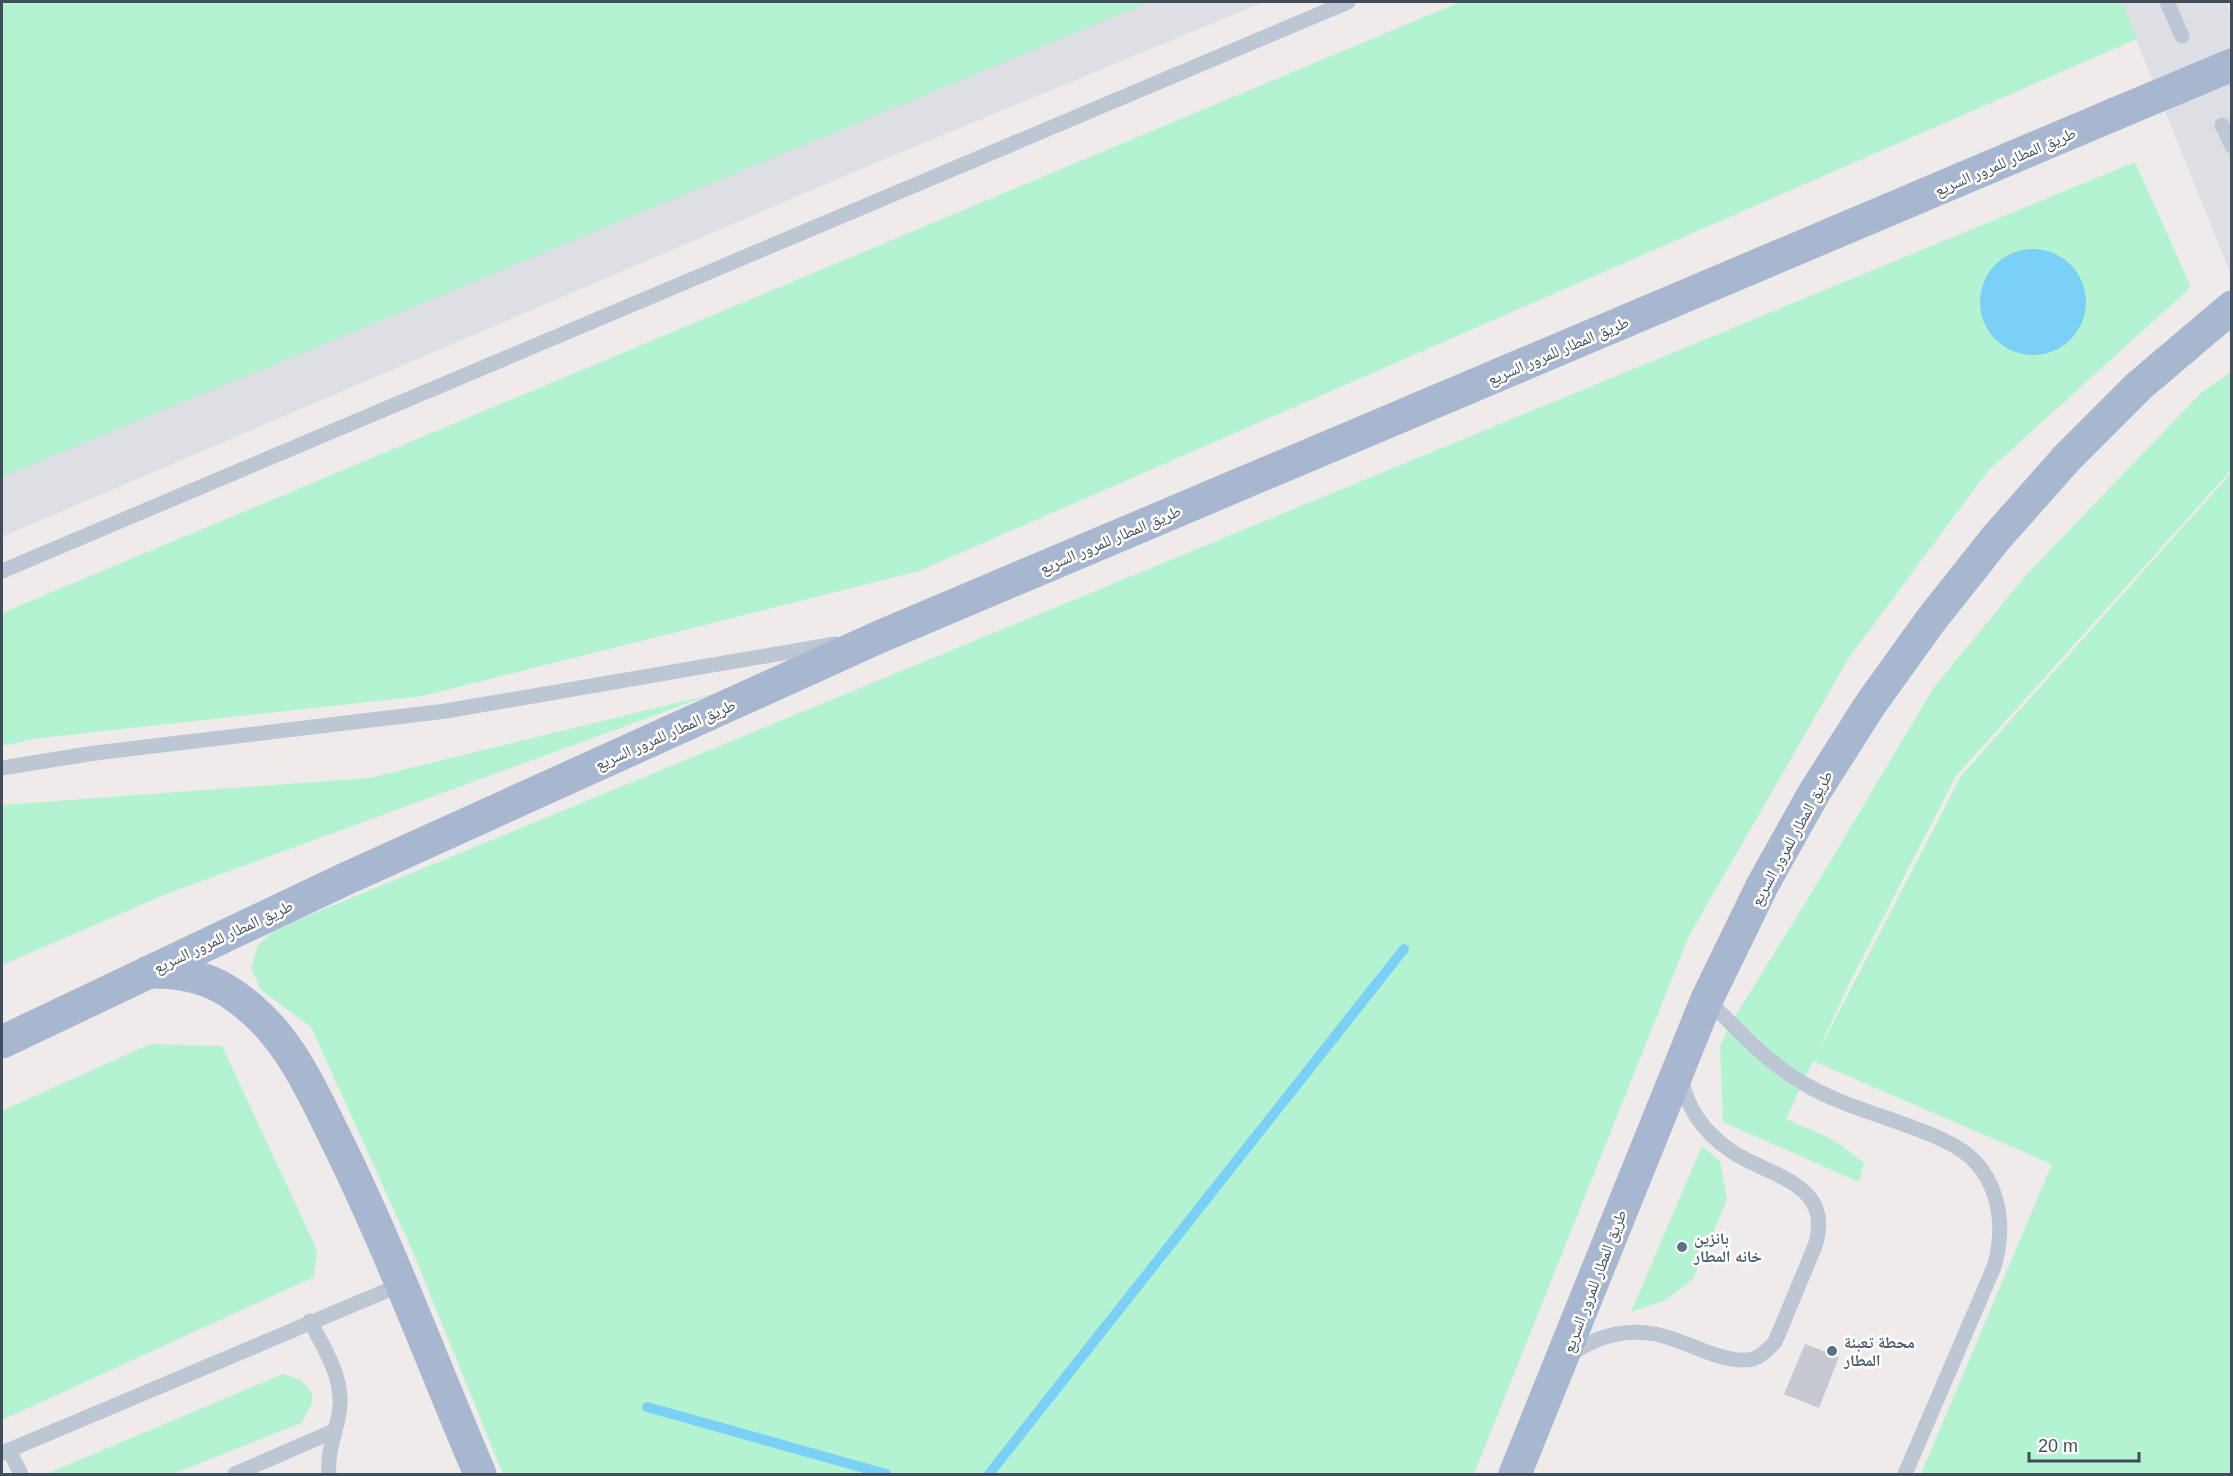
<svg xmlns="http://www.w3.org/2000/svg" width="2233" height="1476" viewBox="0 0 2233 1476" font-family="Arial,'Noto Naskh Arabic',sans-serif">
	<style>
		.airport { fill: #dddfe4 }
		.green { fill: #b3f3d2 }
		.water { fill: #7ad0f6 }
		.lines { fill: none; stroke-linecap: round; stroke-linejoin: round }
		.stream { stroke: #7ad0f6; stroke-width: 10 }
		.building { fill: #c7c9d2 }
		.lane { stroke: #bdc6d3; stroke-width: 15 }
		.primary { stroke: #a7b7cf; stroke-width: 33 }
		.primary-bridge { stroke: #a7b7cf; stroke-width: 33 }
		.service-dot { fill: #5c6f8a; stroke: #fff; stroke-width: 2 }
		.labels { text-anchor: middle; stroke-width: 5; stroke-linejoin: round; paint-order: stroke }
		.street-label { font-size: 16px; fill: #424d5b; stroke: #fff }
		.service-label { font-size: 16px; font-weight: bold; fill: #4e5e75; stroke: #fff; text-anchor: start }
	</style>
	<rect width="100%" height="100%" fill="#efebeb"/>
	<g class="airport">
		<polygon points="2,2 1264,2 873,164 2,537"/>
		<polygon points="2121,2 2226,2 2231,15 2231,275"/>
	</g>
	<g class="green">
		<polygon points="2,2 1149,2 2,477"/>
		<polygon points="1460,2 2122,2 2137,39 919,571 423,696 40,738 2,746 2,613"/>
		<polygon points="2135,162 2191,287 1988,471 1850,656 1689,936 1474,1474 503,1474 412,1250 311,1027 261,990 251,968 258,945 276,929"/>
		<polygon points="2231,372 2231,470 1956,776 1849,984 1816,1056 1961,776 2231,473 2231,1474 1921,1474 2052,1164 1813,1061 1786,1119 1834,1140 1864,1163 1859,1182 1723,1122 1720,1047 1729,1026 1812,892 1934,687 2029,572 2201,393"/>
		<polygon points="713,694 164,895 2,965 2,805 369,778"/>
		<polygon points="150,1044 222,1046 317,1250 314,1277 2,1420 2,1111"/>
		<polygon points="1702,1146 1720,1161 1727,1200 1693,1279 1666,1300 1631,1312"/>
		<polygon points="283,1374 301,1380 312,1393 312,1404 301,1423 173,1474 46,1474"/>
	</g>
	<circle class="water" cx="2033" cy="302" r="53"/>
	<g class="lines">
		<g class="stream">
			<polyline points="647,1407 886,1474"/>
			<polyline points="989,1474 1404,949"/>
		</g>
	</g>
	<polygon class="building" points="1805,1344 1839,1357 1819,1408 1784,1394"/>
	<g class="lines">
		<g class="lane">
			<polyline points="2167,2 2182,36"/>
			<polyline points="2222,125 2232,146"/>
			<polyline points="2,571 1348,2"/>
			<polyline points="2,768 95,753 446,711 835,644"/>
			<path d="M1707,999C1737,1029 1766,1062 1803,1083C1848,1110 1901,1119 1947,1142C1997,1165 2008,1219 1994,1267L1905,1474"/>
			<path d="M310,1321C326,1352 347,1383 338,1419C334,1437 327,1455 329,1474"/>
			<path d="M1568,1356C1593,1338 1623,1328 1655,1334C1684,1339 1725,1366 1753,1359C1762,1356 1768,1349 1775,1342L1815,1246C1835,1183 1770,1177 1731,1151C1705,1133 1686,1108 1681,1076"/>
			<polyline points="9,1450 21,1474"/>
			<polyline points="2,1453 400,1285"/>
			<polyline points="235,1474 334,1431"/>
		</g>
		<g class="primary">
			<path d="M148,972C195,971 225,983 259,1016C295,1050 316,1099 338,1143C391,1251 433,1364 480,1474"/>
			<polyline points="2,1042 343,880 879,637 2115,114"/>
			<polyline points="1515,1474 1707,999 1763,884 1814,793 1870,705 1931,620 1996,538 2066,459 2140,385 2232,307"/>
		</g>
		<polyline class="primary-bridge" points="2115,114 2232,65"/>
	</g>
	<g class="service-dot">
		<circle cx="1682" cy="1247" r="6"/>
		<circle cx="1832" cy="1351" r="6"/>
	</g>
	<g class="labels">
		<g class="street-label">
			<text transform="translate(2005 161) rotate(-23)" y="6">طريق المطار للمرور السريع</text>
			<text transform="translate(1558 350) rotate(-23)" y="6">طريق المطار للمرور السريع</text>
			<text transform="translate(1110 539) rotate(-23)" y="6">طريق المطار للمرور السريع</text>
			<text transform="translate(665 734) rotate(-24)" y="6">طريق المطار للمرور السريع</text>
			<text transform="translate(1791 838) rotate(-61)" y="6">طريق المطار للمرور السريع</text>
			<text transform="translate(223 936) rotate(-25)" y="6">طريق المطار للمرور السريع</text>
			<text transform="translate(1594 1281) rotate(-69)" y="6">طريق المطار للمرور السريع</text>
		</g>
		<g class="service-label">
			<text x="1694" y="1244">بانزين<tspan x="1694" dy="18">خانه المطار</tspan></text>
			<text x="1844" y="1348">محطة تعبئة<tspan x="1844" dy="18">المطار</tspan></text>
		</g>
	</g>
	<rect width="2233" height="1476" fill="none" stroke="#424d5b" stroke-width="6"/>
	<path d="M2029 1452v9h110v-9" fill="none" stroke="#424d5b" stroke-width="3"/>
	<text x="2038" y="1452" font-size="18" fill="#424d5b" stroke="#ffffff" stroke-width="4.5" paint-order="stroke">20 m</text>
</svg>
